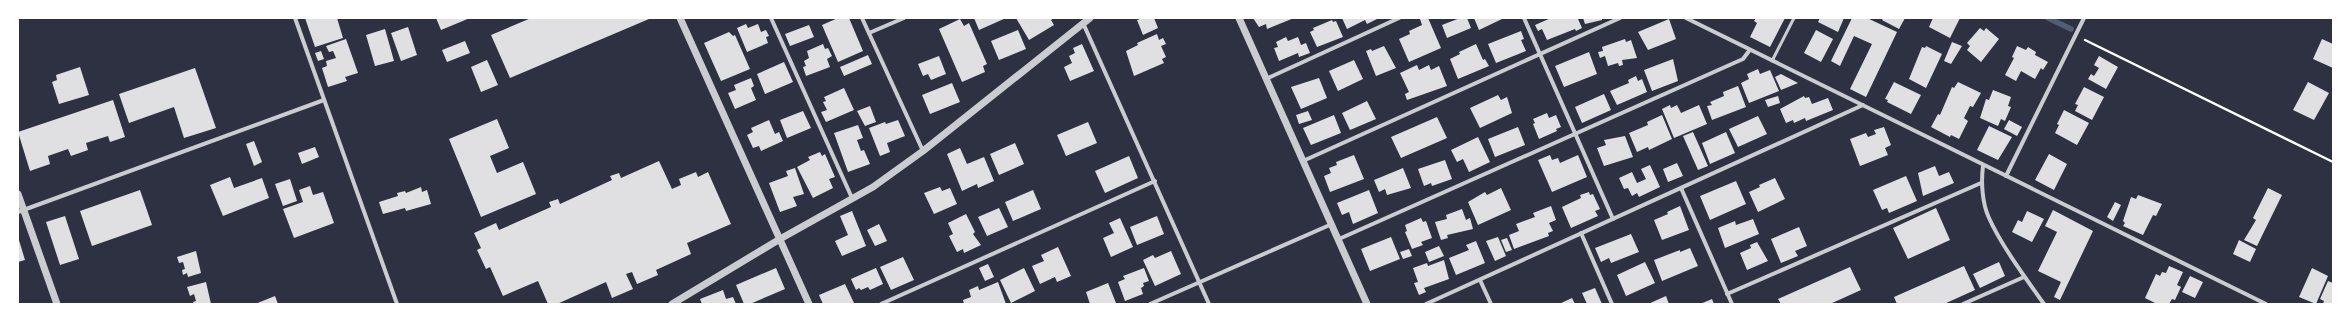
<svg xmlns="http://www.w3.org/2000/svg" width="2351" height="322" viewBox="0 0 2351 322" font-family="Manrope,sans-serif">
	<style>
		.lines { fill: none; stroke-linecap: round; stroke-linejoin: round }
		.stream { stroke: #4f5d75; stroke-width: 5.5 }
		.building { fill: #e0e0e3 }
		.path { stroke: #fff; stroke-width: 2.5 }
		.service { stroke: #caccd0; stroke-width: 3 }
		.minor { stroke: #caccd0; stroke-width: 4 }
		.tertiary { stroke: #caccd0; stroke-width: 7 }
	</style>
	<rect width="100%" height="100%" fill="#2d3142"/>
	<g class="lines">
		<polyline class="stream" points="2048,18 2071,29"/>
	</g>
	<g class="building">
		<polygon points="305,18 337,18 343,38 315,47"/>
		<polygon points="436,18 470,18 441,30"/>
		<polygon points="531,18 649,18 649,19 510,78 491,35"/>
		<polygon points="838,18 849,18 863,51 838,62 822,25"/>
		<polygon points="974,18 1006,18 979,30"/>
		<polygon points="1016,18 1054,18 1051,20 1054,25 1029,40"/>
		<polygon points="1143,18 1154,18 1158,28 1143,35 1137,20"/>
		<polygon points="1253,18 1294,18 1267,29 1266,24 1259,27"/>
		<polygon points="1342,18 1379,18 1367,24 1365,20 1347,29"/>
		<polygon points="1428,18 1441,48 1409,62 1399,39 1410,34 1409,31 1422,25 1420,19"/>
		<polygon points="1460,18 1467,18 1471,28 1447,38 1442,25"/>
		<polygon points="1474,18 1502,18 1502,19 1479,30"/>
		<polygon points="1551,18 1576,18 1578,19 1582,28 1576,31 1575,29 1547,40 1542,29 1538,31 1535,25"/>
		<polygon points="1583,18 1602,18 1602,20 1585,24"/>
		<polygon points="1756,18 1785,18 1770,47 1750,37 1757,23 1754,21"/>
		<polygon points="1820,18 1844,18 1838,32 1818,22"/>
		<polygon points="1852,18 1867,18 1897,32 1866,97 1850,89 1872,44 1854,36 1840,66 1831,61"/>
		<polygon points="1883,18 1905,18 1899,29 1882,20"/>
		<polygon points="1933,18 1960,18 1950,38 1929,27"/>
		<polygon points="960,19 964,26 969,23 987,64 983,66 985,72 962,82 939,29"/>
		<polygon points="1669,19 1676,39 1648,50 1638,32"/>
		<polygon points="1332,20 1333,22 1336,21 1343,37 1317,47 1310,32 1314,30 1313,28"/>
		<polygon points="746,24 748,28 758,24 761,32 766,30 769,36 766,37 768,43 747,52 737,28"/>
		<polygon points="809,25 814,37 790,46 785,34"/>
		<polygon points="408,27 417,55 401,61 391,33"/>
		<polygon points="1980,28 1984,31 1986,28 1999,39 1981,62 1967,50 1970,46 1967,43"/>
		<polygon points="385,29 394,61 375,66 366,35"/>
		<polygon points="1018,30 1026,49 999,60 991,41"/>
		<polygon points="1816,30 1833,39 1821,62 1804,53"/>
		<polygon points="1521,31 1524,39 1521,40 1526,51 1496,63 1488,44"/>
		<polygon points="729,32 733,36 735,35 750,69 721,81 704,43"/>
		<polygon points="1157,34 1159,40 1163,38 1166,44 1161,46 1166,57 1162,59 1164,63 1134,76 1126,51 1138,45 1137,43"/>
		<polygon points="1286,37 1288,41 1298,37 1301,45 1306,43 1310,53 1299,57 1298,53 1279,61 1274,48 1278,47 1276,42"/>
		<polygon points="346,39 358,73 345,77 347,81 328,87 322,68 327,66 326,61 336,58 333,51 329,52 326,46"/>
		<polygon points="1625,39 1626,42 1631,40 1637,58 1622,60 1623,65 1619,66 1618,63 1608,66 1605,56 1600,58 1598,52 1603,51 1602,47"/>
		<polygon points="2322,39 2333,44 2333,68 2313,59"/>
		<polygon points="465,41 470,53 447,62 442,50"/>
		<polygon points="1952,42 1962,46 1951,64 1944,61"/>
		<polygon points="823,44 825,49 828,48 832,56 827,59 830,67 806,76 803,67 806,66 804,61 809,58 807,51"/>
		<polygon points="1082,44 1094,71 1070,81 1064,67 1072,63 1069,56 1075,53 1073,48"/>
		<polygon points="1476,44 1483,60 1485,59 1489,66 1458,79 1450,59 1460,54 1459,52"/>
		<polygon points="1384,46 1396,68 1376,76 1366,51 1371,49 1372,51"/>
		<polygon points="1926,46 1942,54 1926,88 1909,79 1922,47 1925,48"/>
		<polygon points="2017,46 2026,50 2028,47 2036,52 2035,55 2048,62 2043,70 2041,68 2035,79 2021,71 2016,81 2005,75 2014,58 2012,57"/>
		<polygon points="321,51 324,59 318,61 315,53"/>
		<polygon points="1589,52 1597,74 1564,87 1555,66"/>
		<polygon points="868,55 872,64 844,76 840,67"/>
		<polygon points="939,56 946,74 931,80 928,74 923,76 918,64"/>
		<polygon points="2099,56 2118,67 2106,89 2088,79 2091,74 2094,76 2099,68 2094,65"/>
		<polygon points="1673,59 1678,81 1652,91 1644,70"/>
		<polygon points="487,60 498,85 481,92 471,67"/>
		<polygon points="1354,60 1363,79 1338,91 1329,71"/>
		<polygon points="784,62 793,82 765,94 757,74"/>
		<polygon points="1417,65 1419,70 1429,65 1431,70 1439,66 1447,86 1407,100 1405,94 1409,92 1400,73"/>
		<polygon points="80,67 89,95 59,104 52,82 57,80 56,75"/>
		<polygon points="195,68 216,128 184,138 174,107 129,123 119,94"/>
		<polygon points="1758,69 1760,74 1770,70 1779,91 1749,103 1741,83 1749,79 1747,74"/>
		<polygon points="1781,74 1798,83 1781,90 1775,77"/>
		<polygon points="1636,76 1638,81 1642,79 1647,92 1617,105 1610,91 1629,83 1628,80"/>
		<polygon points="751,78 754,86 751,88 756,100 735,109 728,93 736,90 734,85"/>
		<polygon points="1319,78 1327,98 1301,109 1291,87"/>
		<polygon points="1894,82 1921,95 1911,114 1887,102 1888,100 1885,99"/>
		<polygon points="1958,82 1981,93 1973,107 1970,106 1964,118 1968,121 1959,139 1951,135 1950,137 1931,127 1938,114 1940,115 1952,87 1954,88"/>
		<polygon points="2308,82 2329,93 2314,120 2293,110"/>
		<polygon points="952,83 960,102 930,114 922,95"/>
		<polygon points="1738,86 1746,107 1712,120 1707,106 1712,105 1710,102 1724,96 1723,92"/>
		<polygon points="2084,87 2104,97 2092,120 2075,111 2078,105 2075,104"/>
		<polygon points="844,88 854,110 826,122 821,112 827,110 823,102 826,101 824,97"/>
		<polygon points="1993,90 2011,97 2008,106 2011,107 2005,121 2001,119 1998,126 1980,118 1986,99 1989,100"/>
		<polygon points="1604,94 1611,110 1582,123 1575,107"/>
		<polygon points="1498,95 1501,100 1507,97 1512,113 1480,128 1470,108"/>
		<polygon points="1778,96 1780,103 1768,107 1765,100"/>
		<polygon points="1804,96 1805,98 1809,97 1812,104 1828,98 1833,110 1806,121 1805,118 1794,123 1793,120 1786,123 1780,109"/>
		<polygon points="113,100 125,137 110,142 108,136 86,143 88,150 71,156 68,149 48,156 50,164 30,171 18,132"/>
		<polygon points="1367,101 1376,119 1350,130 1342,113"/>
		<polygon points="1670,105 1671,108 1677,105 1681,113 1699,105 1707,124 1674,138 1662,109"/>
		<polygon points="870,106 876,122 865,126 857,111"/>
		<polygon points="2064,110 2089,123 2077,145 2055,133 2059,125 2057,124"/>
		<polygon points="803,111 811,128 787,138 780,120"/>
		<polygon points="1308,111 1312,120 1299,124 1296,115"/>
		<polygon points="1547,113 1549,118 1556,115 1561,127 1556,129 1557,131 1539,139 1533,124 1535,123 1533,119"/>
		<polygon points="1334,115 1341,133 1311,145 1303,128"/>
		<polygon points="1662,115 1672,139 1649,150 1648,147 1637,152 1629,133 1648,125 1647,122"/>
		<polygon points="1758,116 1767,134 1738,147 1729,129"/>
		<polygon points="1437,117 1447,138 1401,158 1391,137"/>
		<polygon points="497,119 509,148 490,156 497,173 523,162 536,194 481,217 449,139"/>
		<polygon points="769,120 775,134 779,132 783,141 761,151 759,146 753,148 747,135 753,132 751,128"/>
		<polygon points="898,120 905,136 887,143 890,152 880,156 869,128 885,122 886,124"/>
		<polygon points="2009,120 2022,127 2017,136 2004,129"/>
		<polygon points="1088,122 1097,143 1066,156 1057,135"/>
		<polygon points="858,125 863,138 857,140 861,151 864,150 870,164 848,172 834,133"/>
		<polygon points="1989,126 2012,137 1998,160 1977,150"/>
		<polygon points="1518,127 1525,145 1495,157 1488,139"/>
		<polygon points="1884,127 1891,145 1885,148 1888,155 1860,166 1850,139 1866,133 1868,137 1876,134 1874,130"/>
		<polygon points="1693,132 1708,166 1698,170 1683,136"/>
		<polygon points="1726,132 1735,153 1710,164 1702,143"/>
		<polygon points="1625,136 1633,157 1604,166 1597,148 1606,145 1604,140"/>
		<polygon points="1478,137 1490,162 1469,172 1463,159 1457,162 1451,150"/>
		<polygon points="254,141 262,162 254,166 246,144"/>
		<polygon points="1015,143 1024,164 999,175 990,154"/>
		<polygon points="315,147 319,157 302,164 298,153"/>
		<polygon points="960,148 967,164 984,157 994,181 978,188 977,184 962,191 947,154"/>
		<polygon points="820,152 822,156 825,154 835,177 829,179 833,188 813,198 797,167 810,160 808,157"/>
		<polygon points="2049,154 2067,164 2054,190 2035,180"/>
		<polygon points="1354,155 1364,179 1330,192 1324,176 1331,173 1329,168 1337,165 1336,162"/>
		<polygon points="1550,155 1552,160 1558,158 1560,163 1578,155 1587,177 1552,192 1538,160"/>
		<polygon points="1129,156 1138,178 1105,193 1095,171"/>
		<polygon points="1445,160 1452,179 1432,186 1431,183 1424,186 1418,169"/>
		<polygon points="659,161 672,189 681,185 679,179 696,172 698,177 708,172 731,224 687,243 691,254 656,270 658,275 637,284 632,272 626,274 633,289 612,298 606,282 557,304 548,304 538,281 503,296 490,267 486,269 477,250 481,248 474,233 496,223 499,230 551,207 549,202 558,199 560,204 612,180 610,176 619,173 621,178"/>
		<polygon points="1677,163 1683,176 1668,182 1663,169"/>
		<polygon points="1650,165 1660,187 1639,197 1637,193 1632,196 1628,188 1624,189 1619,178 1632,172 1637,183 1646,179 1641,169"/>
		<polygon points="1935,166 1939,176 1949,172 1954,183 1923,196 1918,173"/>
		<polygon points="795,168 804,194 793,197 797,206 780,212 769,183 788,176 786,171"/>
		<polygon points="1403,168 1411,188 1387,195 1385,189 1379,192 1374,180"/>
		<polygon points="1906,176 1917,201 1889,213 1887,208 1882,210 1873,190"/>
		<polygon points="230,177 234,188 262,178 269,198 223,216 210,185"/>
		<polygon points="1775,178 1785,199 1758,212 1749,192 1760,187 1759,185"/>
		<polygon points="290,179 297,201 283,206 275,184"/>
		<polygon points="1736,181 1746,204 1710,220 1700,196"/>
		<polygon points="310,186 313,195 323,192 334,223 294,238 283,209 303,202 299,190"/>
		<polygon points="421,187 422,192 427,190 431,204 406,211 405,208 383,214 379,202 398,196 397,193 405,191 406,193"/>
		<polygon points="940,187 942,191 950,188 957,204 934,214 924,193"/>
		<polygon points="1501,188 1511,210 1478,225 1468,202 1485,192 1487,195"/>
		<polygon points="2268,188 2282,195 2257,246 2244,240 2256,220 2253,218"/>
		<polygon points="140,190 152,225 92,246 80,211"/>
		<polygon points="1033,190 1041,209 1013,221 1005,202"/>
		<polygon points="1369,190 1378,213 1353,224 1349,212 1342,215 1337,203"/>
		<polygon points="1589,192 1590,195 1593,194 1600,209 1595,211 1598,216 1571,228 1562,207 1581,198 1580,195"/>
		<polygon points="2138,195 2162,204 2156,216 2153,215 2143,235 2123,226 2125,223 2123,221 2131,197 2136,199"/>
		<polygon points="2115,202 2121,205 2113,221 2107,217"/>
		<polygon points="1551,206 1556,220 1549,223 1553,231 1548,233 1549,236 1514,249 1509,235 1519,231 1516,224 1535,217 1533,213"/>
		<polygon points="1680,206 1689,230 1662,240 1654,220 1668,214 1667,212"/>
		<polygon points="999,208 1008,227 987,236 978,217"/>
		<polygon points="1936,208 1950,240 1908,259 1893,228"/>
		<polygon points="1462,209 1466,220 1470,218 1473,229 1447,235 1448,238 1441,240 1435,222 1447,219 1446,215"/>
		<polygon points="2053,210 2093,231 2060,300 2054,297 2061,282 2038,271 2057,232 2045,226"/>
		<polygon points="852,211 866,246 842,256 835,241 848,235 840,216"/>
		<polygon points="2027,211 2044,219 2032,242 2012,232 2018,220 2022,222"/>
		<polygon points="966,214 975,232 973,234 981,245 964,253 963,249 957,252 949,236 953,234 948,223"/>
		<polygon points="65,216 79,259 60,265 46,222"/>
		<polygon points="1157,216 1164,234 1137,245 1130,227"/>
		<polygon points="1120,218 1133,247 1111,257 1103,238 1114,233 1109,223"/>
		<polygon points="1421,218 1423,222 1426,221 1432,238 1421,242 1423,245 1412,249 1405,232 1407,231 1405,225"/>
		<polygon points="1753,219 1759,234 1725,248 1718,228 1735,221 1736,225"/>
		<polygon points="879,224 887,241 875,246 867,230"/>
		<polygon points="1799,227 1807,246 1795,251 1798,256 1781,263 1771,239"/>
		<polygon points="1631,234 1639,252 1611,263 1609,258 1601,262 1595,248"/>
		<polygon points="18,237 25,260 18,262"/>
		<polygon points="1391,237 1400,259 1370,271 1361,249"/>
		<polygon points="1498,237 1506,256 1495,261 1486,241"/>
		<polygon points="1507,238 1512,250 1506,252 1501,240"/>
		<polygon points="2239,240 2256,249 2250,262 2233,254"/>
		<polygon points="1476,241 1485,263 1456,275 1449,258 1469,250 1466,245"/>
		<polygon points="1757,242 1768,261 1747,270 1740,253 1751,248 1750,245"/>
		<polygon points="1439,246 1444,256 1429,262 1425,252"/>
		<polygon points="1058,247 1071,276 1057,282 1055,277 1040,284 1032,266 1044,261 1041,255"/>
		<polygon points="1690,248 1698,266 1662,281 1654,260 1680,250 1680,252"/>
		<polygon points="1409,249 1412,256 1403,259 1400,252"/>
		<polygon points="196,251 201,273 188,277 187,273 183,275 182,270 185,269 183,262 179,263 177,257"/>
		<polygon points="1171,251 1181,274 1155,286 1143,260 1153,255 1155,258"/>
		<polygon points="903,257 914,280 891,290 880,267"/>
		<polygon points="1444,260 1449,279 1424,288 1426,292 1419,295 1414,283 1418,282 1413,268 1427,263 1428,266"/>
		<polygon points="1645,262 1655,283 1626,296 1617,275"/>
		<polygon points="1999,262 2005,276 1980,288 1973,274"/>
		<polygon points="988,264 994,277 985,281 979,268"/>
		<polygon points="1964,266 1975,290 1944,304 1897,304 1894,297"/>
		<polygon points="2169,266 2183,272 2177,285 2181,287 2175,300 2172,299 2169,304 2157,304 2145,298 2156,274 2160,276 2162,272 2166,273"/>
		<polygon points="1850,267 1861,290 1830,304 1781,304 1778,299"/>
		<polygon points="776,268 785,289 750,304 744,304 736,285"/>
		<polygon points="876,268 883,284 870,290 868,287 861,290 859,288 856,290 851,279"/>
		<polygon points="1024,268 1035,291 1011,303 1000,280"/>
		<polygon points="1144,268 1149,281 1143,283 1144,286 1141,288 1143,294 1125,301 1118,282 1125,279 1123,276"/>
		<polygon points="2312,268 2328,276 2316,304 2299,297"/>
		<polygon points="2190,276 2203,282 2195,298 2182,292"/>
		<polygon points="2328,281 2333,283 2333,304 2323,304 2324,301 2320,299"/>
		<polygon points="206,282 211,304 194,304 193,302 196,301 194,294 190,296 187,287"/>
		<polygon points="998,282 1006,304 964,304 963,300 971,297 969,290 978,286 979,290"/>
		<polygon points="1108,283 1116,303 1090,304 1086,292"/>
		<polygon points="845,284 854,303 823,304 819,295"/>
		<polygon points="1595,288 1602,304 1587,304 1582,293"/>
		<polygon points="723,290 726,299 733,297 736,304 702,304 700,299"/>
		<polygon points="275,296 278,304 255,304"/>
		<polygon points="1666,296 1669,304 1648,304"/>
		<polygon points="1572,298 1575,304 1559,304"/>
		<polygon points="1712,299 1714,304 1700,304"/>
	</g>
	<g class="lines">
		<polyline class="path" points="2085,40 2333,162"/>
		<polyline class="service" points="1772,61 1794,18"/>
		<g class="minor">
			<polyline points="295,18 397,304"/>
			<polyline points="771,18 852,198"/>
			<polyline points="862,18 923,151"/>
			<polyline points="1524,18 1613,219"/>
			<polyline points="1686,18 2266,304"/>
			<polyline points="1083,23 1209,304"/>
			<polyline points="869,33 904,18"/>
			<polyline points="1266,79 1399,18"/>
			<polyline points="1303,161 1620,18"/>
			<path d="M1983,166C1981,182 1982,203 1989,218C2001,245 2027,280 2044,304"/>
			<polyline points="2006,176 2084,18"/>
			<polyline points="1681,188 1732,304"/>
			<polyline points="18,212 324,100"/>
			<polyline points="1581,233 1612,304"/>
			<polyline points="1339,239 1743,59 1749,51"/>
			<polyline points="1480,280 1491,304"/>
			<polyline points="1727,294 1981,183"/>
			<polyline points="881,304 1155,181"/>
			<polyline points="1150,304 1332,224"/>
			<polyline points="1426,304 1863,105"/>
			<polyline points="1963,304 2024,277"/>
		</g>
		<g class="tertiary">
			<polyline points="680,18 809,304"/>
			<polyline points="1239,18 1367,304"/>
			<polyline points="18,194 57,304"/>
			<polyline points="672,304 780,239 873,187 923,151 1090,18"/>
		</g>
	</g>
	<rect width="2351" height="322" fill="none" stroke="#ffffff" stroke-width="38"/>
</svg>
